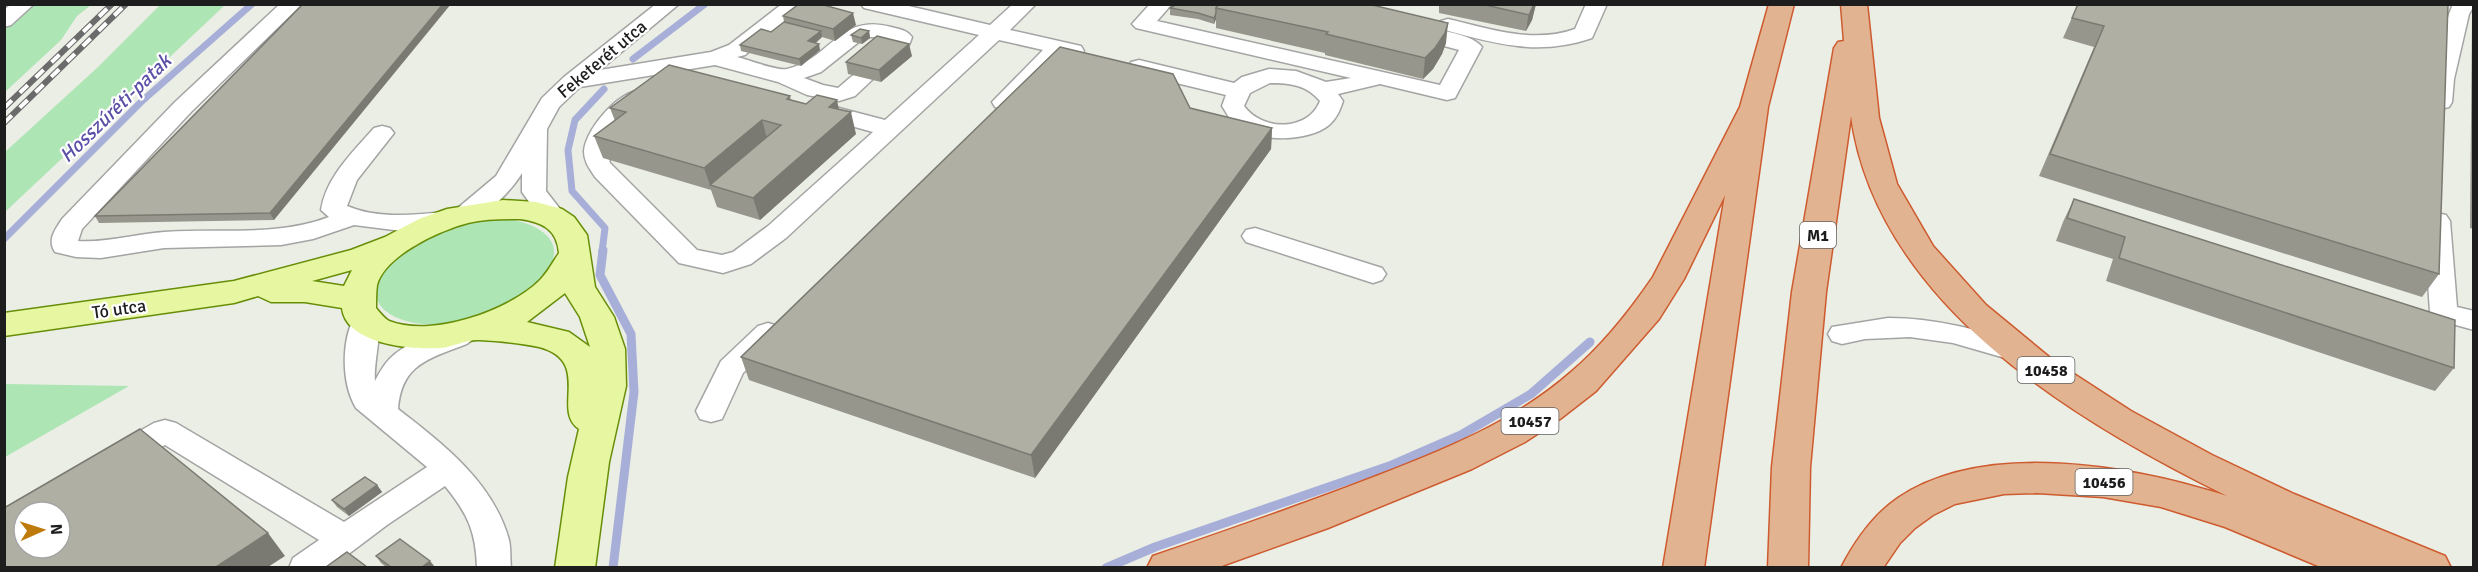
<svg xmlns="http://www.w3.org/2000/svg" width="2478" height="572" viewBox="0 0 2478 572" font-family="Signika,sans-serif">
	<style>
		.grass { fill: #ade5b4 }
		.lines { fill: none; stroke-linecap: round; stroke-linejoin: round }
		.stream-far1 { stroke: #a7afd9; stroke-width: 7 }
		.stream { stroke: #a7afd9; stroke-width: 9 }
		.minor-casing { stroke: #a4a4a4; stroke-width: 3 }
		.major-casing { stroke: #688e09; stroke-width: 3 }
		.highway-casing { stroke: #ce5b2f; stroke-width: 3 }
		.minor { fill: #fff; fill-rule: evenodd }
		.major { fill: #e6f6a1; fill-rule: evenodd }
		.highway { fill: #e1b390; fill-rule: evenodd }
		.rail-casing { stroke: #6b6b6b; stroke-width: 6 }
		.rail { stroke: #fff; stroke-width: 4; stroke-dasharray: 11; stroke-linecap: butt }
		.wall { fill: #96968c }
		.shaded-wall { fill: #7a7a72 }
		.building { fill: #afafa3; stroke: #7a7a72; stroke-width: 1.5; fill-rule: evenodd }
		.labels { text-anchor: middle; stroke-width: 4.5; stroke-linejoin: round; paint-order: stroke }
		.shield { fill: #fff; stroke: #616161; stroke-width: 1.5 }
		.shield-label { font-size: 16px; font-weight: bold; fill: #1d1d1d }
		.street-label { font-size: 18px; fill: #1d1d1d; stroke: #fff }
		.water-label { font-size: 20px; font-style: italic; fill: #5a50a7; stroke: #fff }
	</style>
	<rect width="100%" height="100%" fill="#ebeee4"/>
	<g class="grass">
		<polygon points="34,5 91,5 77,16 61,40 5,92 5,27"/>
		<polygon points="160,5 225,5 5,212 5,152 97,68"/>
		<path d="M509,219C567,230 567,265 521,297C499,312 471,321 444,324C407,328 351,310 388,265C417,231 467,220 509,219Z"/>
		<polygon points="4,384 5,384 129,386 5,457"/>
	</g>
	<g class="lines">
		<g class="stream-far1">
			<polyline points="633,59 705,4"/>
			<polyline points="4,239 141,102 252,4"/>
			<polyline points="602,252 605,228 572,191 568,150 575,120 604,89"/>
		</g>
		<g class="stream">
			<polyline points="603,250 600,275 631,334 634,392 613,568"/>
			<polyline points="1106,568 1155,547 1392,465 1461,435 1531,394 1590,342"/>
		</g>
		<defs>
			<g id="minor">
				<polygon points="11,4 34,4 11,25 4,27 4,10"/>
				<path d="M280,4H302L191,112L82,229L78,241C107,243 135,234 164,232C219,228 277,237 329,217L321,210C326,177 353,152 374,128L382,126L390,128L394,133L357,180L347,206C377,219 412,215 444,212L453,214L457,220L453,226L402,231L354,225L313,239L281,245L164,248L101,258L76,257L55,252C47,240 55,230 62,219L175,102Z"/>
				<path d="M656,4H679L600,70L711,52L729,45L782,4H806L745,55L737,57C749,60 777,71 787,69C831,59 839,13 891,27C899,29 907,30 912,37C908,51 899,59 884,56L881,51L890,40L880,37H865L821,72L804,78L823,85L838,88C850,79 855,69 871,73L874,78L855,96L839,101L807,95L778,82L715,65L580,87L559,107L547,129L546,191L567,218L563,224L554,226L545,224L522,192V173C514,187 493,209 478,218C472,222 466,220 459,219L455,213L459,207L496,176L542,98L564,77Z"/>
				<path d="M861,4H900L990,25L1013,4H1036L1010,30L1081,46L1084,51L1081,56L1073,57L1063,55L1011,107L1003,109L995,107L992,102L1043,50L999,40L786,238L751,264L723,273L679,263L595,177C590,169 584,162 584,151C586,127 624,84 649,90L652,95C637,118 599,126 610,163L697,250L722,255L733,252L768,226L873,132L808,114L805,109L808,104L816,102L885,120L979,35L864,8Z"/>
				<path d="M1150,4H1172L1157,21L1440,85L1459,50L1404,35L1400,31L1404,27L1411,25C1428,28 1472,33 1482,47L1455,98L1447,100L1380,84L1338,94L1343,101C1340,110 1337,118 1329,125C1309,142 1255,143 1235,125C1230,120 1226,112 1222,106L1226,95L1131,72L1128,67L1131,62L1139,60L1234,83L1242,77L1269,69L1296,71L1326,82L1351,78L1136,28L1132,24ZM1270,83C1290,83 1307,85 1320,101C1308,132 1262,131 1244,106L1250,93Z"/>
				<path d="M1586,4H1607L1592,38C1537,57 1494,43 1441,29L1437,25L1441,21L1448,19C1490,29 1533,44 1575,29Z"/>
				<polygon points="2453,4 2474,6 2469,14 2454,79 2452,102 2449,107 2441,109 2433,107 2430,102 2432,79 2449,14"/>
				<polygon points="2437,213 2446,215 2450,221 2457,307 2474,311 2474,330 2434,319 2430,312 2424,221 2428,215"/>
				<polygon points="1255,228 1382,268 1386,274 1382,280 1373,283 1246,242 1242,236 1246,230"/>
				<path d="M366,312L376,314C384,327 373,363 375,381C380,371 386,361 395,354C411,341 452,324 471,329L475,336C470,344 464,345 456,348C421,361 401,370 398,409C443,444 493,482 509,540C511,549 510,559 511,568H477C476,532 468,514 445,486L387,525L330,568H289L293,558L319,540L165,445C147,455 129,472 108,465L104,457L108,449L154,423L165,420L176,423L344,522L427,467L356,408C341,383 341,339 356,314Z"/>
				<path d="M1888,318C1937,318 1982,331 2029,345L2033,352L2029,359L2019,362L1953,343L1910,337L1865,339L1842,344L1832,341L1828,334L1832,327Z"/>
				<polygon points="768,323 778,326 782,333 778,340 743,373 722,419 711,422 700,419 696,411 721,361 758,326"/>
			</g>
			<path id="major" d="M503,200L536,202L562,209L574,217L587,235L595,287L614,317L625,349L626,386L609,462L595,568H555L568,477L579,429C551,411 593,361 539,347C521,343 499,341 480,340C467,339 453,347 440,348C411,350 346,344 342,308L305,302H271L258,296L234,303L4,336V313L234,281L351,250L385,237L419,219L447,209ZM520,219C542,222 557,229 559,253C553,262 547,273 540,280C509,311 431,338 389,321C384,318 380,313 376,308C376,301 376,292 377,285C385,255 441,230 468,223C485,219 502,219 520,219ZM352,270L344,286L312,281ZM565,293L580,317L590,347L569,332L527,322Z"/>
			<g id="highway">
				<path d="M1769,4H1794L1768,107L1704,568H1663L1725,195L1684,279L1659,319L1596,391L1560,419L1525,442L1472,469L1328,528L1216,568H1147L1153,556C1229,530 1304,504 1379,475C1446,449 1515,421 1570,373C1602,346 1629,312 1653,277L1740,107Z"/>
				<path d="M1841,4H1867L1879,118L1897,184L1933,246L1986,305L2054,361L2131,411L2212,455L2294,494L2445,556L2451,568H2323L2225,527L2161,507L2103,497L2037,493L2004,494L1955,504L1933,515L1915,528L1900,543L1883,568H1841C1855,541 1873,515 1898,498C1985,439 2134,466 2227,496C2072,420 1877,302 1851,116L1826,292L1810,467L1808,568H1768L1772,467L1792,292L1834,48L1838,42L1844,41Z"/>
			</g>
		</defs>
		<use href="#minor" class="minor-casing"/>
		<use href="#major" class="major-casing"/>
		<use href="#highway" class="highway-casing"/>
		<use href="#minor" class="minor"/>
		<use href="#major" class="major"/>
		<use href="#highway" class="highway"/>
		<defs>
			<g id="rail">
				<polyline points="4,108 112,4"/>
				<polyline points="4,123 126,4"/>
			</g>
		</defs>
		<use href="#rail" class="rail-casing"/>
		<use href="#rail" class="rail"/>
	</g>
	<g class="wall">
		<polygon points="303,4 274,220 99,223 95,216"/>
		<polygon points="1368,4 1446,43 1442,54 1433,69 1423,79 1325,55 1325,53 1216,28 1216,19 1214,24 1198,19 1170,15 1170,8"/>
		<polygon points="1439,4 1536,4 1532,20 1526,31 1439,13"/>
		<polygon points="2078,4 2439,274 2422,297 2039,176 2094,47 2063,38"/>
		<polygon points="2474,13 2474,229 2470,228 2472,15"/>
		<polygon points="783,16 856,25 835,41 822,37 816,43 820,50 801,66 741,51 740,45 771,32 784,22"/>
		<polygon points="869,31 870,38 862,44 853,42 851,35"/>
		<polygon points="912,56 881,82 848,74 846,62"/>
		<polygon points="790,96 791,100 806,104 839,109 856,134 760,220 717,207 711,190 603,158 594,136 615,121 610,108"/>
		<polygon points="1190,108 1272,128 1271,149 1035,478 749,380 741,357"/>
		<polygon points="2074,199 2454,368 2435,391 2106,281 2113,259 2056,241 2063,222"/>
		<polygon points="377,485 382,492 349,516 337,507 332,500"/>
		<polygon points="376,556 435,567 386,567 381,563"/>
	</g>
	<g class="shaded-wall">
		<polygon points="443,4 451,4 274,220 270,213"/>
		<polygon points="1530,4 1536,4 1532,20 1526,31"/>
		<polygon points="853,13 856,25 835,41 833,29"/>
		<polygon points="1216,13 1216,19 1214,24 1214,18"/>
		<polygon points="1448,23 1446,43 1442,54 1433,69 1423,79 1425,58"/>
		<polygon points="821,31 822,37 810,47 808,41"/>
		<polygon points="869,31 870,38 862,44 861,38"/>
		<polygon points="819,44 820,50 801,66 799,59"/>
		<polygon points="909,44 912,56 881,82 879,70"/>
		<polygon points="837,100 841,120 851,112 856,134 760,220 753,198 829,107"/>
		<polygon points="762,120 768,142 710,185 704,168"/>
		<polygon points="1272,128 1271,149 1035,478 1031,455"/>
		<polygon points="377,485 382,492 349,516 344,509"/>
		<polygon points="268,533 285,556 268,567 216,567"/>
		<polygon points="430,561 435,567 422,567"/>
	</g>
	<g class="building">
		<polygon points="303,4 443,4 270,213 95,216"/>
		<polygon points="799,4 820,4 853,13 833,29 783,16"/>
		<polygon points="1177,4 1219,4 1216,8 1216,13 1214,18 1198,13 1170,8"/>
		<polygon points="1219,4 1368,4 1448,23 1445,33 1435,48 1425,58 1326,34 1328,32 1216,8"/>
		<polygon points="1481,4 1534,4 1529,15"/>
		<polygon points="2078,4 2448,4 2439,274 2050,154 2104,26 2072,18"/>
		<polygon points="784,22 821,31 808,41 819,44 799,59 740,45 761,29 771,32"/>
		<polygon points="860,29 869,31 861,38 851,35"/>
		<polygon points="877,36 909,44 879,70 846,62"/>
		<polygon points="1060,47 1173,74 1190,108 1272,128 1031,455 741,357"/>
		<polygon points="669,65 790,96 787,99 806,104 817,95 837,100 829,107 851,112 753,198 710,185 781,125 762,120 704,168 594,136 626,112 610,108"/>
		<polygon points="2074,199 2455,320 2454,368 2119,258 2125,237 2067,218"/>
		<path d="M140,429L268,533L216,567H4V508ZM24,512H60V548H24Z"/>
		<polygon points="365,477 377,485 344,509 332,500"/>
		<polygon points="400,539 430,561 422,567 391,567 376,556"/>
		<polygon points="347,552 367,567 326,567"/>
	</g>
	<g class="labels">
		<g class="shield">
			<rect x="1800" y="222" width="36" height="26" rx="4.5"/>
			<rect x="2017.5" y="357" width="57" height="26" rx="4.5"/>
			<rect x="1501.5" y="408" width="57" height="26" rx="4.5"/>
			<rect x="2075.5" y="469" width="57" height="26" rx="4.5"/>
		</g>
		<g class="shield-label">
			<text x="1818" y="241">M1</text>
			<text x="2046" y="376">10458</text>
			<text x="1530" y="427">10457</text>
			<text x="2104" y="488">10456</text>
		</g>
		<g class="street-label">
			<text transform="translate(602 59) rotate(-40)" y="6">Feketerét utca</text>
			<text transform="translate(119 309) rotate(-8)" y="6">Tó utca</text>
		</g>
		<g class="water-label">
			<text transform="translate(115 108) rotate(-44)" y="7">Hosszúréti-patak</text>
		</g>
	</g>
	<rect width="2478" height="572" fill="none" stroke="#1d1d1d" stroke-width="12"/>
	<g transform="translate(42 530) rotate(87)"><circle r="28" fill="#ffffff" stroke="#a5a5a5" stroke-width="1.5"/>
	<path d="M0-4.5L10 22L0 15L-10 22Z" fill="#bf7a0c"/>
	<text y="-9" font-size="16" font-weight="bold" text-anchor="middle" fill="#1d1d1d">N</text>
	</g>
</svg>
